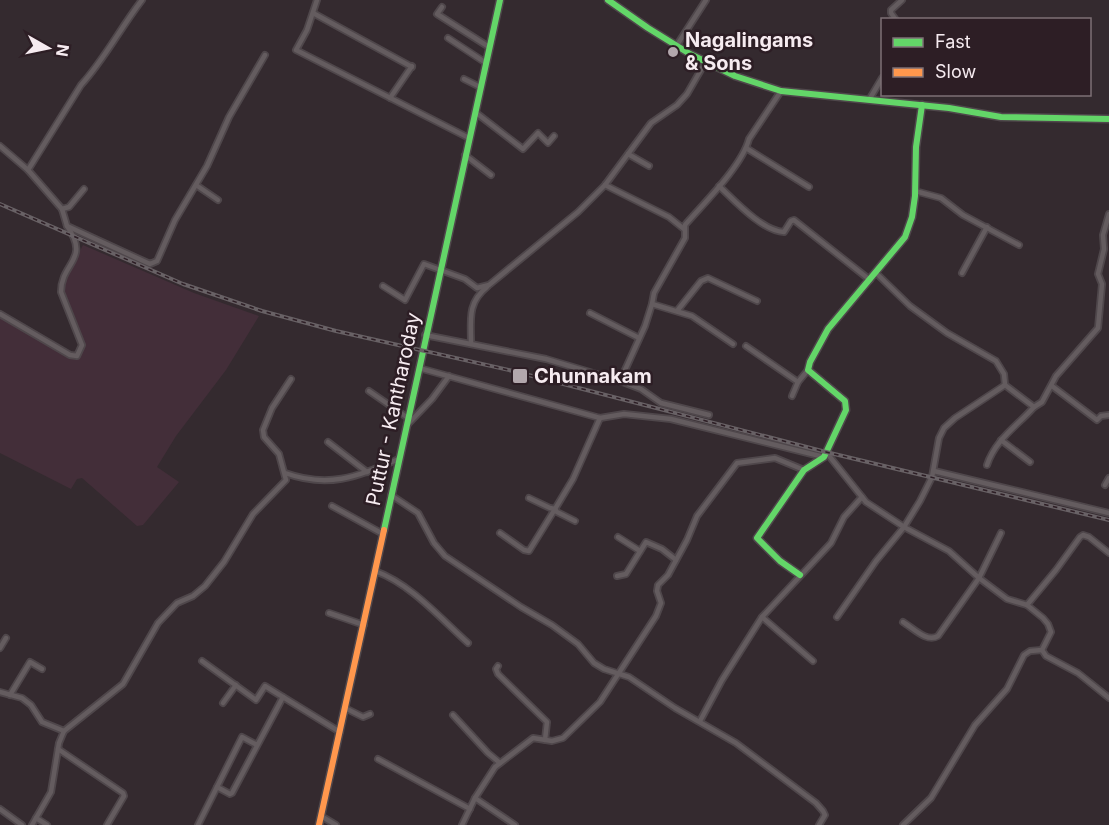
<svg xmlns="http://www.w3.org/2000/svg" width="1109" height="825" viewBox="0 0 1109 825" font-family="Inter,sans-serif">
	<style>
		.built { fill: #432e39 }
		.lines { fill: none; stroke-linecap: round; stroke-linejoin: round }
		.street-casing { stroke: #4f474b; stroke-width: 8 }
		.fast-casing { stroke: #4f474b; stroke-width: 9 }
		.slow-casing { stroke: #4f474b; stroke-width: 9 }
		.street { stroke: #645c5f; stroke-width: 4.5 }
		.fast { stroke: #63d668; stroke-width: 6 }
		.slow { stroke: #ff974d; stroke-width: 6 }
		.rail-casing { stroke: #686165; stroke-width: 4 }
		.rail { stroke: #2d1e25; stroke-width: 1.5; stroke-dasharray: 4.5; stroke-linecap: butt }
		.poi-dot { fill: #b2a7ac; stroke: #2d1e25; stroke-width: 2 }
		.labels { text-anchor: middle; stroke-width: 5; stroke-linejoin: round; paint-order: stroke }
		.poi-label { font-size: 20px; font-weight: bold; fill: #f6ebf0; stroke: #2d1e25; text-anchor: start }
		.street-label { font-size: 20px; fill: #f6ebf0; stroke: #2d1e25 }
	</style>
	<rect width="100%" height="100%" fill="#342a2f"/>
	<polygon class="built" points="83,245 194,293 259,316 226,370 176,436 157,467 179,482 143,525 137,526 82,478 77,479 71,489 0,453 0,315 74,357 83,345 62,292 62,286"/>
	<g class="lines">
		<defs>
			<g id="street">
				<polyline points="317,0 307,30 296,50 469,138"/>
				<polyline points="442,7 437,14 489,47"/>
				<polyline points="313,13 412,67"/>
				<polyline points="896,20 891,13 891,10 902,0"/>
				<polyline points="448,38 486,63"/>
				<polyline points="677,45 706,0"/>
				<polyline points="464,79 480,87"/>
				<polyline points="390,98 412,66"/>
				<polyline points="869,100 882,78"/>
				<polyline points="475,112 523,149 538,133 548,143 554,136"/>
				<polyline points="0,146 28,170"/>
				<polyline points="746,148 809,187"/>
				<polyline points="628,154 649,166"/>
				<polyline points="465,155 491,175"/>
				<polyline points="196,185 218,200"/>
				<polyline points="605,185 669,217 684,229"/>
				<path d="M719,186C734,200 762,231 784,232L791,221L794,220L870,280"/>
				<path d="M84,189L69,207L62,209L28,170L81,85C104,60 121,27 142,0"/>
				<polyline points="915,191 941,198 963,215 1019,245"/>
				<polyline points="62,209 67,226 150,264 157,261 175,220 207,166 229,117 265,55"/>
				<polyline points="876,273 910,306 947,333 996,361 1004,374 1005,385 1034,407 1042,402 1056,376 1098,328 1102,284 1098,274 1104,249 1103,235 1109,214"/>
				<polyline points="962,273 987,227"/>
				<polyline points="383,286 405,300 424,264 465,279 477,288 489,285 578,212 605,185 651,123 677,105 687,94 706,61"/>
				<polyline points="652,304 692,316 733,344"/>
				<polyline points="677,311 701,281 708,278 757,301"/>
				<polyline points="590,313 639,338"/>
				<path d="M0,314L70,355L77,356L82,345L61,292C61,262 91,260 67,226"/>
				<polyline points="425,335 546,359 620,381 641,389 661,403 709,415"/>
				<path d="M471,344C471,320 467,303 487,287"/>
				<polyline points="746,346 798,382"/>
				<polyline points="419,368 600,418 624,414 671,419 824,457"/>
				<path d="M620,381L645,326L652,304L654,293L685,238V225C704,203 742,166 749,139L781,91"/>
				<polyline points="1052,386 1097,420 1101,416 1109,415"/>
				<polyline points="369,391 408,418"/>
				<polyline points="792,396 798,382 808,370"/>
				<polyline points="408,424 432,399 449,376"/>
				<polyline points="1001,440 1030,462"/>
				<polyline points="328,442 367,472"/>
				<polyline points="826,452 866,502 904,527 949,551 979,578 1007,599 1027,605 1043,618 1048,624 1051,632 1042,650 1046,656 1078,673 1109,698"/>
				<path d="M987,465C995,440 1017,426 1034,407"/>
				<polyline points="934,471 1109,513"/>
				<path d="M285,473C330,489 358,476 399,459"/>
				<polyline points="1105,485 1109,478"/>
				<polyline points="391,495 418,513 434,543 445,556 521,607 552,625 578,644 594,663 604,669 629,677 675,708 736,743 816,803 823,811 825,815 819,825"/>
				<polyline points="529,498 550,508 555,509 573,479 600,418"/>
				<polyline points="332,506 383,534"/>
				<polyline points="500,533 524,550 529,551 555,509 557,512 575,521"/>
				<polyline points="618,537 640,551"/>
				<path d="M375,571C411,584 440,618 468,643"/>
				<polyline points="617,576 626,574 646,542 662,549 676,560"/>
				<polyline points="1027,605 1056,570 1080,537 1083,535 1089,537 1109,553"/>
				<polyline points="329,613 364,625"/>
				<polyline points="762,617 813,661"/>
				<polyline points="837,617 876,561 904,527 920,501 932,477 939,438 944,428 955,418 1005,385"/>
				<path d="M903,622C913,628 927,643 938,636L979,578L1001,533"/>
				<polyline points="0,648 6,638"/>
				<polyline points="202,661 256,700 265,686 340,732"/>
				<polyline points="498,666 496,669 498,674 547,722 545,740"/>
				<polyline points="0,692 22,698 31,705 42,722 64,731"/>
				<polyline points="10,695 30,662 42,669"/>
				<polyline points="223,703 236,685"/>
				<polyline points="345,708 363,717 370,714"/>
				<polyline points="453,715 488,753 500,763"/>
				<polyline points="700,721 722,680 762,617 831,543 844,517 862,497"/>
				<polyline points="257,745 242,737 217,787 230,794 232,793 283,697"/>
				<polyline points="58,749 123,793 124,796 107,825"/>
				<polyline points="378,759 470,809"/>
				<polyline points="475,798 515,825"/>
				<polyline points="0,809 22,825"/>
				<polyline points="321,816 336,825"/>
				<polyline points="36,818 47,825"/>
				<polyline points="32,825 51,792 59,743 64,731 123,684 158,623 177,603 193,596 205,586 224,562 253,514 286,480 279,454 264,437 263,430 272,408 291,379"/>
				<polyline points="198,825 217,787"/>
				<polyline points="462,825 475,798 495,767 533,738 552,741 563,738 600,702 656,616 661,603 657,591 658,585 668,575 687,540 697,516 737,463 775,458 804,470"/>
				<polyline points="903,825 931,798 975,725 1007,689 1024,655 1030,651 1042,650"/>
			</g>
			<g id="fast">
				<polyline points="608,0 648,28 690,54 735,76 781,91 949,108 1001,117 1109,119"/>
				<polyline points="384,530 500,0"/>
				<polyline points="800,575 780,561 757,538 804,470 824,457 846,410 845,401 808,370 810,362 828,329 905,237 912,217 915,196 916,147 922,105"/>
			</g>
			<polyline id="slow" points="319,825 384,530"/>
		</defs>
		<use href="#street" class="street-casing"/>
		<use href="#fast" class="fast-casing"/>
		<use href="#slow" class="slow-casing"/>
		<use href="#street" class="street"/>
		<use href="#fast" class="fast"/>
		<use href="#slow" class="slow"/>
		<defs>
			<polyline id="rail" points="0,204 183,284 262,311 336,331 513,371 826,452 1109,520"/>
		</defs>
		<use href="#rail" class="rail-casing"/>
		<use href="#rail" class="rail"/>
	</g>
	<g class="poi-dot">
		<circle cx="673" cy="52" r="6"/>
		<rect x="512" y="368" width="16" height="16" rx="3"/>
	</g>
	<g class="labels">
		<g class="poi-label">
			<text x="685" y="47">Nagalingams<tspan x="685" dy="23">&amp; Sons</tspan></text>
			<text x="534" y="383">Chunnakam</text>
		</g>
		<g class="street-label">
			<text transform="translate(393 409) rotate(-78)" y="7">Puttur - Kantharoday</text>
		</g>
	</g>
	<rect x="881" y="18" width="210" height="78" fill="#2d1e25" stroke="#7d7076" stroke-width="1.5"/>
	<rect x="893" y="38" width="30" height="9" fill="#63d668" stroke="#7d7076" stroke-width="1.5"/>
	<text x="935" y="48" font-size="18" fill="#f6ebf0">Fast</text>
	<rect x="893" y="68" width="30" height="9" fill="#ff974d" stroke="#7d7076" stroke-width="1.5"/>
	<text x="935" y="78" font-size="18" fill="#f6ebf0">Slow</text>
	<g transform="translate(48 48) rotate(99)" stroke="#2d1e25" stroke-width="4.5" paint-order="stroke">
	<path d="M0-4.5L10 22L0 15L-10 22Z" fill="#f6ebf0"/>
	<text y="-9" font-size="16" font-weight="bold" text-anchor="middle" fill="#f6ebf0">N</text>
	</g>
</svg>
